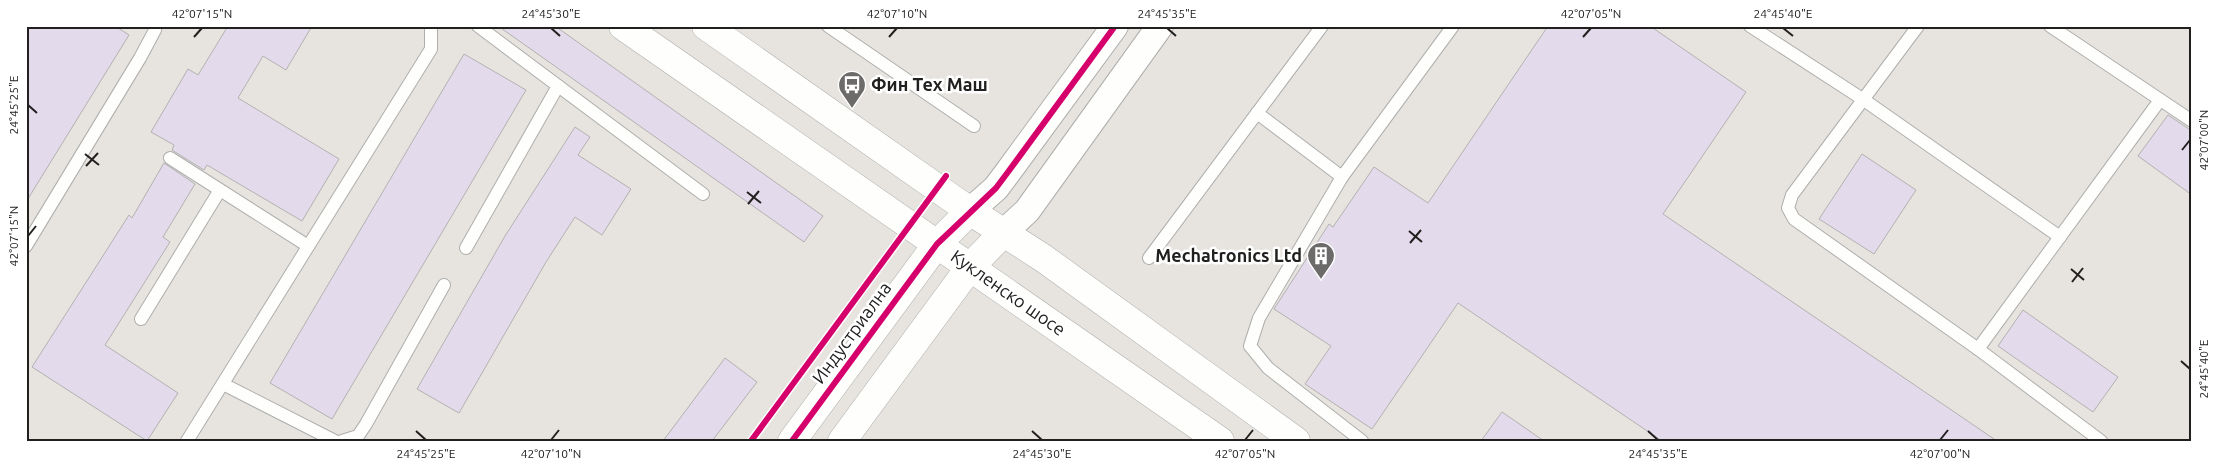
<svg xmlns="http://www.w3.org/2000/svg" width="2218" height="467" viewBox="0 0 2218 467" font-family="Ubuntu,sans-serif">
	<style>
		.built { fill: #e7e4df }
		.building { fill: #e3dbeb; stroke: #b2b1b1 }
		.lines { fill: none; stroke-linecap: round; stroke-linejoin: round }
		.service-casing { stroke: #aeaead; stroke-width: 14 }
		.minor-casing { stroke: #aeaead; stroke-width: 28 }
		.tertiary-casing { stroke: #aeaead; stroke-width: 29 }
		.secondary-casing { stroke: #aeaead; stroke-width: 29 }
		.service { stroke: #fefefd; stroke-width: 12 }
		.minor { stroke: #fefefd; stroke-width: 26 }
		.tertiary { stroke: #fefefd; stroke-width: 28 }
		.secondary { stroke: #fefefd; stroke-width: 28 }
		.cycleway-casing { stroke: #fff; stroke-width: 9 }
		.cycleway { stroke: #d6006c; stroke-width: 6 }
		.ticks { fill: none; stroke: #21201f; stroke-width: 2 }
		.labels { text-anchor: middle; stroke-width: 5; stroke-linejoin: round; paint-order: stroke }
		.poi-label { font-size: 18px; font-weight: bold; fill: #21201f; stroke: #fff; text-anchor: start }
		.street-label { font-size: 18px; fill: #21201f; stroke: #fff }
		.neatline { fill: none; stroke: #21201f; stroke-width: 2 }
		.ticks-label { font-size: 12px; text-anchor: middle; fill: #21201f }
	</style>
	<rect width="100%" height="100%" fill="#f6f5f4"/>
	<rect class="built" x="26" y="26" width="2166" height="415"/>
	<g class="building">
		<polygon points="26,26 115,26 129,35 26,202"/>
		<polygon points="228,26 312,26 286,70 263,56 238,98 339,159 302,221 207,165 204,170 172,150 174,145 151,132 188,69 198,75"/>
		<polygon points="498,26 555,26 823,216 804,242"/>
		<polygon points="1548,26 1650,26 1746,92 1663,214 1997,441 1662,441 1458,303 1372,429 1305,384 1331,346 1274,309 1329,224 1333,227 1374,167 1428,203"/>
		<polygon points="464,54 526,90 332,419 270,383"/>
		<polygon points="2168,115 2192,131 2192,195 2138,156"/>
		<polygon points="575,127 590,137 578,155 631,189 602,235 575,217 546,262 459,413 417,389 505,236"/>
		<polygon points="1862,154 1916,190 1874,254 1819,219"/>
		<polygon points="164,163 195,184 163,237 170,242 105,345 178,393 147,441 32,367 129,215 132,218"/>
		<polygon points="2023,310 2118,377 2093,412 1998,346"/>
		<polygon points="725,358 757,382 712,441 663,441"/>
		<polygon points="1502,412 1544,441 1481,441"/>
	</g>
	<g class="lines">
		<defs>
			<g id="service">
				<polyline points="478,26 703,194"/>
				<polyline points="828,26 974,126"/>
				<polyline points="1750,26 1864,100 2060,237"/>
				<polyline points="1918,26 1792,195 1788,208 1794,219 1978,349 2101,441"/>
				<polyline points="2050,26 2192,121"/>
				<polyline points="1257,113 1342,177 1453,26"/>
				<polyline points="170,158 308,246"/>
				<polyline points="1342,177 1259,318 1250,346 1268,368 1362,441"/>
				<polyline points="26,246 140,58 155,30 155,26"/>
				<polyline points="466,248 558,86"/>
				<polyline points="1149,258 1322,26"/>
				<polyline points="141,319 220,190"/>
				<polyline points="1978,349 2160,100"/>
				<polyline points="223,384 335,441"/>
				<polyline points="187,441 431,49 431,26"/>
				<polyline points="342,441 358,436 366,424 444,285"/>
			</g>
			<g id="minor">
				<polyline points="970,211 996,188 1008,172 1115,26"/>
				<polyline points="1003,233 1027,211 1160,26"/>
			</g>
			<g id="tertiary">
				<polyline points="792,441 937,244 970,211"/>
				<polyline points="842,441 970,267 1003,233"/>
			</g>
			<g id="secondary">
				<polyline points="623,26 1220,441"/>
				<polyline points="706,26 970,211 1043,258 1296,441"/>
			</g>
		</defs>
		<use href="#service" class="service-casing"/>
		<use href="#minor" class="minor-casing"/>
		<use href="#tertiary" class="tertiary-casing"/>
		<use href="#secondary" class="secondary-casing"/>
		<use href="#service" class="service"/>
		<use href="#minor" class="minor"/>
		<use href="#tertiary" class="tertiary"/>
		<use href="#secondary" class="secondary"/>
		<defs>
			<g id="cycleway">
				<polyline points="751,441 946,176"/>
				<polyline points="792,441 937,244 996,188 1008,172 1115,26"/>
			</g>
		</defs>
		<use href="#cycleway" class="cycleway-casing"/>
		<use href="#cycleway" class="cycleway"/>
	</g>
	<path class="ticks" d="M551,28L560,36M1167,28L1176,36M1783,28L1793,36M194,37L202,28M889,37L897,28M1583,37L1591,28M28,105L37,113M2182,150L2190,140M85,154L99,165M86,166L98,153M747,192L761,203M748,204L759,191M1409,231L1422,242M28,236L36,226M1410,243L1421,230M2071,269L2084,280M2072,282L2083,268M2181,361L2190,369M416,431L426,440M1032,431L1042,440M1648,431L1658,440M551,440L559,430M1245,440L1253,430M1940,440L1948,430"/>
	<defs>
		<symbol id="bus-pin" viewBox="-11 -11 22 30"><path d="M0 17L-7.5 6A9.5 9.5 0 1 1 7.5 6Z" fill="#6c6b6a" stroke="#fff"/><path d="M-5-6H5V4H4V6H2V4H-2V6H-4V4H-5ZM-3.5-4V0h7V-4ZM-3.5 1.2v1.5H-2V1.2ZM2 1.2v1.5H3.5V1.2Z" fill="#fff"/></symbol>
		<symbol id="building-pin" viewBox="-11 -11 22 30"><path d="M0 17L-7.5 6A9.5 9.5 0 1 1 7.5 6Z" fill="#6c6b6a" stroke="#fff"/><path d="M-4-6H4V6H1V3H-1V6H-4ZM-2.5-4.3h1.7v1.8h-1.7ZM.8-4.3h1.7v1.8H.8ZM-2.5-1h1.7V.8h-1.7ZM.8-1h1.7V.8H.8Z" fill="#fff"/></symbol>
	</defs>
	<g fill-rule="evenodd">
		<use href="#bus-pin" x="836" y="69" width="32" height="43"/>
		<use href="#building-pin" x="1305" y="240" width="32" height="43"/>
	</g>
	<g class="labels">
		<g class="poi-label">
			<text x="871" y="91">Фин Тех Маш</text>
			<text x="1302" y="262" text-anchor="end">Mechatronics Ltd</text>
		</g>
		<g class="street-label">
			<text transform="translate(1008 293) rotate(35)" y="6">Кукленско шосе</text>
			<text transform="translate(852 333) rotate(-54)" y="6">Индустриална</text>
		</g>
	</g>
	<rect width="2218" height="467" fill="none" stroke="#ffffff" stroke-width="55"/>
	<rect x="28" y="28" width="2162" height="412" class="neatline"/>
	<g class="ticks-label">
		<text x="202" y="18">42°07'15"N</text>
		<text x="551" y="18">24°45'30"E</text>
		<text x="897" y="18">42°07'10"N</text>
		<text x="1167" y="18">24°45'35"E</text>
		<text x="1591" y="18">42°07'05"N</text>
		<text x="1783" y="18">24°45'40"E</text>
		<text transform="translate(14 105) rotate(-90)" y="4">24°45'25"E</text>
		<text transform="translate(2204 140) rotate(-90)" y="4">42°07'00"N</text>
		<text transform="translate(14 236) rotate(-90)" y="4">42°07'15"N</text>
		<text transform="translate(2204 369) rotate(-90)" y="4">24°45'40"E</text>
		<text x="426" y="458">24°45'25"E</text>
		<text x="551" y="458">42°07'10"N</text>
		<text x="1042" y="458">24°45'30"E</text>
		<text x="1245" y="458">42°07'05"N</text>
		<text x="1658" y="458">24°45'35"E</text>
		<text x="1940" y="458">42°07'00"N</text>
	</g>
</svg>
